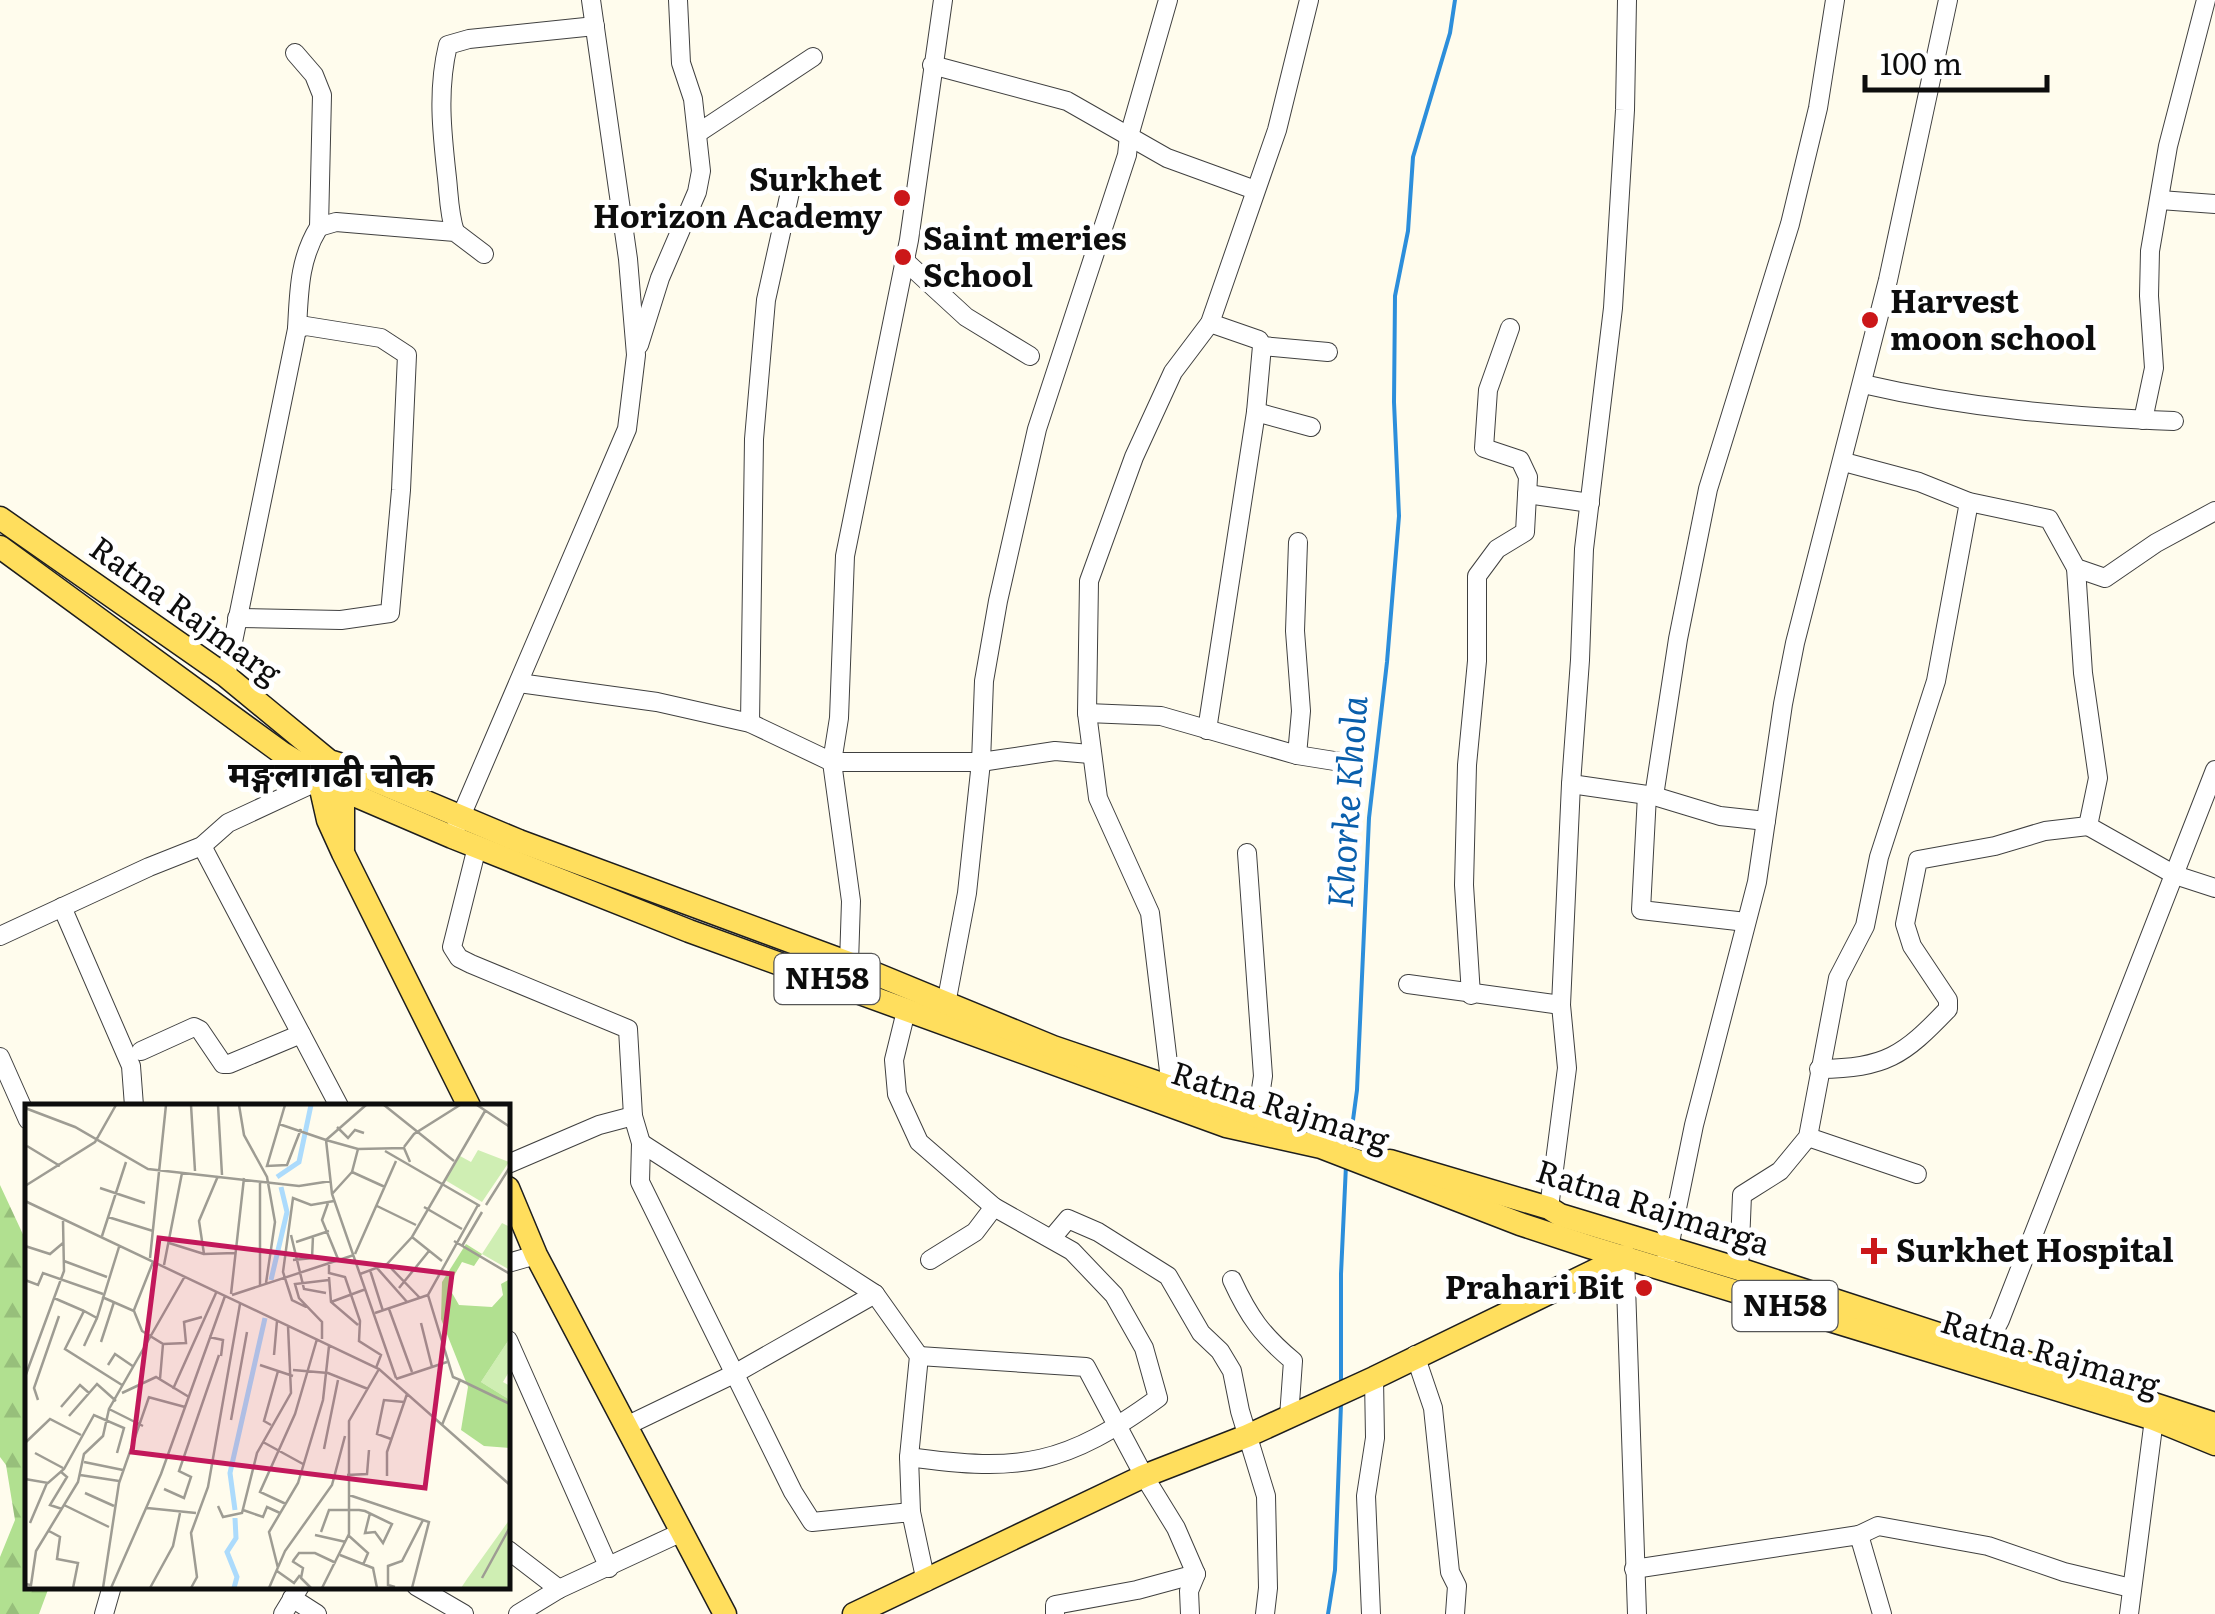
<svg xmlns="http://www.w3.org/2000/svg" width="2215" height="1614" viewBox="0 0 2215 1614" font-family="Literata,'Noto Sans Devanagari',serif">
	<style>
		.forest { fill: url(#forest-firs) }
		.lines { fill: none; stroke-linecap: round; stroke-linejoin: round }
		.stream { stroke: #2c8edb; stroke-width: 4 }
		.minor-casing { stroke: #404040; stroke-width: 20 }
		.major-casing { stroke: #1e1e1e; stroke-width: 25 }
		.minor { stroke: #fff; stroke-width: 18 }
		.major { stroke: #ffde5d; stroke-width: 22 }
		.poi-dot { fill: #cb1719; stroke: #fff; stroke-width: 4 }
		.labels { text-anchor: middle; stroke-width: 10; stroke-linejoin: round; paint-order: stroke }
		.shield { fill: #fff; stroke: #565656; stroke-width: 2.5 }
		.shield-label { font-size: 30px; font-weight: bold; fill: #0d0d0d }
		.poi-label { font-size: 32px; font-weight: bold; fill: #0d0d0d; stroke: #fff; text-anchor: start }
		.street-label { font-size: 32px; fill: #0d0d0d; stroke: #fff }
		.neighbourhood-label { font-size: 35px; font-weight: bold; fill: #0d0d0d; stroke: #fff }
		.water-label { font-size: 35px; font-style: italic; fill: #0a5fac; stroke: #fff }
		.inset-river { fill: none; stroke: #acdbfc; stroke-width: 5 }
		.inset-road { fill: none; stroke: #9e9c93; stroke-width: 2.5 }
		.view { fill: #c2185b; fill-opacity: 0.15; stroke: #c2185b; stroke-width: 5 }
		.inset-edge { fill: none; stroke: #0d0d0d; stroke-width: 5 }
	</style>
	<defs>
		<pattern id="forest-firs" width="22" height="20" patternUnits="userSpaceOnUse" patternTransform="scale(2.5)"><rect width="22" height="20" fill="#b1e090"/><path d="M5 1l3.5 6h-7zM16 11l3.5 6h-7z" fill="#97bf7b"/></pattern>
	</defs>
	<rect width="100%" height="100%" fill="#fffced"/>
	<polygon class="forest" points="0,1185 27,1243 28,1586 49,1587 39,1614 0,1614 0,1557 15,1520 6,1465 0,1457"/>
	<g class="lines">
		<g class="stream">
			<polyline points="1349,1150 1357,1090 1369,818 1387,662 1399,516 1394,402 1395,296 1408,231 1413,157 1450,33 1455,0"/>
			<polyline points="1341,1385 1341,1274 1346,1165"/>
			<polyline points="1328,1614 1335,1570 1341,1404"/>
		</g>
		<defs>
			<g id="minor">
				<polyline points="932,65 1067,101 1167,158 1255,190"/>
				<polyline points="698,133 813,57"/>
				<polyline points="2160,200 2215,204"/>
				<polyline points="319,227 336,222 455,232 484,254"/>
				<path d="M455,232C449,214 449,196 447,178C442,133 437,90 448,45L469,39L595,26"/>
				<polyline points="905,261 966,317 1030,356"/>
				<polyline points="639,345 660,278 697,192 701,171 693,99 681,63 678,0"/>
				<polyline points="1262,346 1328,352"/>
				<path d="M1863,384C1966,408 2069,417 2174,421"/>
				<polyline points="1256,412 1311,427"/>
				<polyline points="2143,420 2154,368 2149,296 2150,251 2168,146 2206,0"/>
				<polyline points="1844,462 1919,482 1969,502 2049,519 2076,568 2105,578 2156,543 2215,511"/>
				<polyline points="1527,494 1590,503"/>
				<polyline points="2076,568 2083,673 2098,778 2088,826 2175,875 2215,888"/>
				<polyline points="237,618 341,620 390,613 401,490 407,355 381,338 306,326 297,329"/>
				<path d="M226,676L297,329C299,292 299,259 319,227L322,95L314,75L295,53"/>
				<polyline points="519,683 657,702 750,723 832,762 981,762 1055,751 1090,754"/>
				<polyline points="1087,713 1161,716 1297,755 1347,763"/>
				<polyline points="750,723 754,439 766,300 790,192"/>
				<polyline points="1207,730 1256,412 1262,346 1259,340 1210,323"/>
				<polyline points="1297,755 1301,711 1295,631 1298,542"/>
				<polyline points="1571,784 1654,796 1720,816 1766,821"/>
				<polyline points="1647,795 1641,910 1746,922"/>
				<polyline points="1654,796 1678,639 1708,489 1790,224 1818,108 1835,0"/>
				<polyline points="456,828 627,429 636,355 628,259 591,0"/>
				<polyline points="202,846 339,1106"/>
				<polyline points="477,847 452,947 459,958 471,964 628,1029 633,1116 641,1143 640,1182 793,1492 812,1522 911,1512 926,1582"/>
				<polyline points="1247,853 1263,1076 1257,1116"/>
				<polyline points="62,907 131,1066 134,1106"/>
				<polyline points="0,936 149,867 202,846 228,823 316,782"/>
				<polyline points="849,963 851,901 832,762 839,718 845,556 909,240 943,0"/>
				<polyline points="1408,984 1561,1005"/>
				<polyline points="1471,995 1464,885 1467,765 1477,661 1477,576 1497,549 1525,532 1528,477 1520,460 1484,448 1488,390 1510,328"/>
				<polyline points="946,1004 967,893 981,762 984,681 998,601 1037,429 1127,155 1129,136 1168,0"/>
				<path d="M906,1011L894,1060L897,1094L919,1142L994,1207L1072,1251L1114,1295L1144,1348L1158,1398C1066,1465 1021,1473 909,1457"/>
				<polyline points="141,1051 194,1027 200,1030 223,1064 229,1064 301,1034"/>
				<polyline points="0,1057 28,1120"/>
				<path d="M1819,1069C1886,1068 1903,1056 1948,1009V1000L1912,946L1905,924L1918,860L1995,846L2045,831L2088,826"/>
				<polyline points="1171,1088 1150,913 1098,798 1087,713 1089,581 1134,457 1173,372 1210,323 1277,130 1309,0"/>
				<polyline points="1808,1137 1917,1174"/>
				<polyline points="641,1143 875,1294 919,1356 909,1457 911,1512"/>
				<polyline points="508,1164 599,1125 633,1116"/>
				<polyline points="1549,1208 1567,1068 1561,1005 1571,784 1580,660 1584,549 1613,308 1625,110 1627,0"/>
				<polyline points="1052,1238 1068,1219 1098,1232 1168,1276 1201,1333 1220,1351 1232,1371 1240,1411 1266,1496 1268,1588 1265,1614"/>
				<polyline points="1625,1256 1637,1614"/>
				<polyline points="1667,1257 1694,1125 1757,882 1783,704 1795,643 1888,280 1948,0"/>
				<polyline points="930,1260 975,1232 994,1207"/>
				<polyline points="508,1263 536,1255"/>
				<polyline points="1739,1269 1742,1195 1780,1171 1808,1137 1838,978 1865,926 1879,857 1936,681 1969,502"/>
				<path d="M1232,1280C1249,1317 1262,1335 1293,1361L1289,1417"/>
				<polyline points="508,1340 609,1568"/>
				<polyline points="1415,1355 1433,1408 1450,1572 1457,1586 1455,1614"/>
				<polyline points="919,1356 1086,1367 1144,1476 1176,1528 1196,1574 1189,1591 1190,1614"/>
				<polyline points="1980,1358 2000,1320 2215,770"/>
				<polyline points="626,1426 736,1373 875,1294"/>
				<polyline points="1859,1535 1878,1526 1988,1546 2064,1572 2131,1588"/>
				<polyline points="508,1550 559,1589"/>
				<polyline points="1634,1569 1859,1535 1882,1614"/>
				<polyline points="416,1586 464,1614"/>
				<polyline points="292,1598 317,1614"/>
				<polyline points="104,1614 112,1586"/>
				<polyline points="283,1614 300,1586"/>
				<polyline points="518,1614 559,1589 682,1532"/>
				<polyline points="1055,1614 1055,1605 1137,1590 1196,1574"/>
				<polyline points="1371,1614 1366,1496 1375,1438 1374,1378"/>
				<polyline points="2129,1614 2154,1419"/>
			</g>
			<g id="major">
				<polyline points="0,518 226,676 329,761 339,764"/>
				<polyline points="0,547 282,753 315,773"/>
				<path d="M329,761C306,771 318,798 340,789L452,837L689,931L1226,1126L1321,1147L1520,1224L1590,1247L2154,1419L2215,1444"/>
				<polyline points="343,767 519,841 849,963 1053,1047 1288,1127"/>
				<polyline points="321,789 328,820 343,853 469,1106"/>
				<polyline points="338,791 343,804 343,849"/>
				<polyline points="1390,1161 1549,1208 1560,1215 1739,1269 2215,1424"/>
				<polyline points="508,1188 536,1255 725,1614"/>
				<polyline points="854,1614 1144,1476 1247,1436 1374,1378 1625,1256"/>
			</g>
		</defs>
		<use href="#minor" class="minor-casing"/>
		<use href="#major" class="major-casing"/>
		<use href="#minor" class="minor"/>
		<use href="#major" class="major"/>
	</g>
	<g class="poi-dot">
		<circle cx="902" cy="198" r="10"/>
		<circle cx="903" cy="257" r="10"/>
		<circle cx="1870" cy="320" r="10"/>
		<path d="M1869 1236h10v10h10v10h-10v10h-10v-10h-10v-10h10z"/>
		<circle cx="1644" cy="1288" r="10"/>
	</g>
	<g class="labels">
		<g class="shield">
			<rect x="774.5" y="954" width="105" height="50" rx="8"/>
			<rect x="1732.5" y="1281" width="105" height="50" rx="8"/>
		</g>
		<g class="shield-label">
			<text x="827" y="989">NH58</text>
			<text x="1785" y="1316">NH58</text>
		</g>
		<g class="poi-label">
			<text x="882" y="191" text-anchor="end">Surkhet<tspan x="882" dy="37">Horizon Academy</tspan></text>
			<text x="923" y="250">Saint meries<tspan x="923" dy="37">School</tspan></text>
			<text x="1890" y="313">Harvest<tspan x="1890" dy="37">moon school</tspan></text>
			<text x="1896" y="1262">Surkhet Hospital</text>
			<text x="1624" y="1299" text-anchor="end">Prahari Bit</text>
		</g>
		<g class="street-label">
			<text transform="translate(185 611) rotate(36)" y="11">Ratna Rajmarg</text>
			<text transform="translate(1280 1107) rotate(18)" y="11">Ratna Rajmarg</text>
			<text transform="translate(1653 1208) rotate(18)" y="11">Ratna Rajmarga</text>
			<text transform="translate(2050 1354) rotate(17)" y="11">Ratna Rajmarg</text>
		</g>
		<g class="neighbourhood-label">
			<text x="331" y="787">मङ्गलागढी चोक</text>
		</g>
		<g class="water-label">
			<text transform="translate(1348 802) rotate(-86)" y="12">Khorke Khola</text>
		</g>
	</g>
	<g transform="translate(25 1104)">
		<rect width="485" height="485" fill="#fffced"/>
		<path d="M485,234V266L478,278L485,282V296L456,278Z" fill="#cfeeb3"/>
		<path d="M441,140L457,150L449,162L437,158L423,182L434,201L467,203L478,191L476,180L485,175V234L456,278L485,296V344L459,342L436,326L443,283L416,215L417,178Z" fill="#b1e090"/>
		<path d="M453,46L484,58L457,98L420,76L435,52L446,58ZM477,119L485,123V166L457,150ZM485,415V484H436L442,475Z" fill="#cfeeb3"/>
		<path class="inset-river" d="M252,73L274,58L286,1M246,176L262,108L256,83M210,406L205,369L240,214M209,484L212,473L202,448L211,434L210,414"/>
		<path class="inset-road" d="M166,1L170,67M193,1L197,71M214,1L219,31L242,73L250,118L241,179M260,1L242,62L262,61L276,25M359,1L429,57M452,1L485,23M0,4L50,23L123,65L274,82L306,77M254,20L301,36L341,1M312,23L323,34L330,26L339,29M2,42L35,62M379,43L389,30L435,1M360,47L455,102M327,68L360,83M193,72L174,117L179,150L210,149M0,82L70,38L91,1M75,84L120,99M307,90L327,68L333,45M0,97L354,265L485,381M303,99L297,116L313,155M461,101L485,63M352,102L391,121M399,103L437,125M83,113L128,127M266,131L279,185L301,189M77,132L101,58M387,133L417,157M429,137L485,170M271,138L304,127M144,139L179,150M0,142L25,150L38,139M437,142L457,108M94,143L72,214L59,207L40,245L97,281M330,150L371,57M125,154L141,1M268,156L287,154L288,132M39,157L82,173M362,160L395,194M139,161L157,69M304,161V169L320,173L335,217L334,237L356,251L351,264M352,164L383,199M345,166L358,207M335,170L362,160L387,133L460,7M304,173L306,198L333,221M0,176L13,181L18,169L78,190M235,181V79M374,184L404,147M206,190L219,74M207,191L329,151M77,193L109,207L117,227L138,240L135,275M29,194L59,207M306,198L341,185M281,203L267,196L258,168L268,94L286,101L309,97M364,205L387,268M109,206L128,158M350,209L403,191M396,219L407,263M184,233L198,236L196,252M297,235V218L274,194L270,180L304,176M76,238L89,198M138,240L161,239L159,218L177,213M59,242L72,214M249,251L252,217M83,261L90,250L109,263M235,261L268,272M268,266L303,269L343,285M0,273L39,167L38,117M371,274L307,90L301,36L333,45L379,44L385,58M371,275L422,258M435,276L485,300M148,285L191,189M97,289L131,273L164,293M123,293L160,303M13,296L9,284L34,212M36,303L55,281L64,289M84,305L118,322M44,312L72,280L91,297M206,316L222,228M246,321L239,317L253,267M417,321L435,276L428,273L403,191L453,101M366,335L352,330L359,296L379,298M238,338L278,360M0,339L25,315L56,331M299,345L313,276M10,349L38,364M59,358L98,366M35,367L42,373L25,401L37,405M55,371L94,377M322,371L342,370L344,346M362,372V348L382,290M0,375L23,379L39,365L69,311L99,324L92,349M139,385L159,394L166,373L154,367L194,251M60,389L89,402M324,391L404,418L387,484M261,400L235,388L270,310L292,235M39,401L84,423M193,402L198,413L217,409L232,349L266,289L263,222M122,404L171,409M218,406L238,413L242,403L255,409M5,419L22,379M24,427L35,433L32,455L53,459L48,484M296,428L304,406H334L340,407L367,420L358,439L350,428L340,429L345,409M290,431L321,438M323,431L343,449L338,461M315,451L348,464L352,484M267,457L278,464L276,474L286,484M268,457L274,449H290L311,459M253,464L244,428L273,379L298,296L304,242M252,467L269,479L275,471M457,474L485,423M0,480L6,481L11,447L53,378L59,350L78,332L84,305L160,172M370,483L363,481V462L377,457L398,416M78,484L94,379L124,293M86,484L136,370L200,192M125,484L148,442L155,409M166,484L172,473L166,429L183,383L215,200M244,484L260,447L307,381L320,332M297,484L324,430V317L354,265"/>
		<path class="view" d="M134,134L427,170L400,384L107,348Z"/>
		<rect width="485" height="485" class="inset-edge"/>
	</g>
	<path d="M1865 75v15h182v-15" fill="none" stroke="#0d0d0d" stroke-width="5"/>
	<text x="1880" y="75" font-size="30" fill="#0d0d0d" stroke="#ffffff" stroke-width="8" paint-order="stroke">100 m</text>
</svg>
